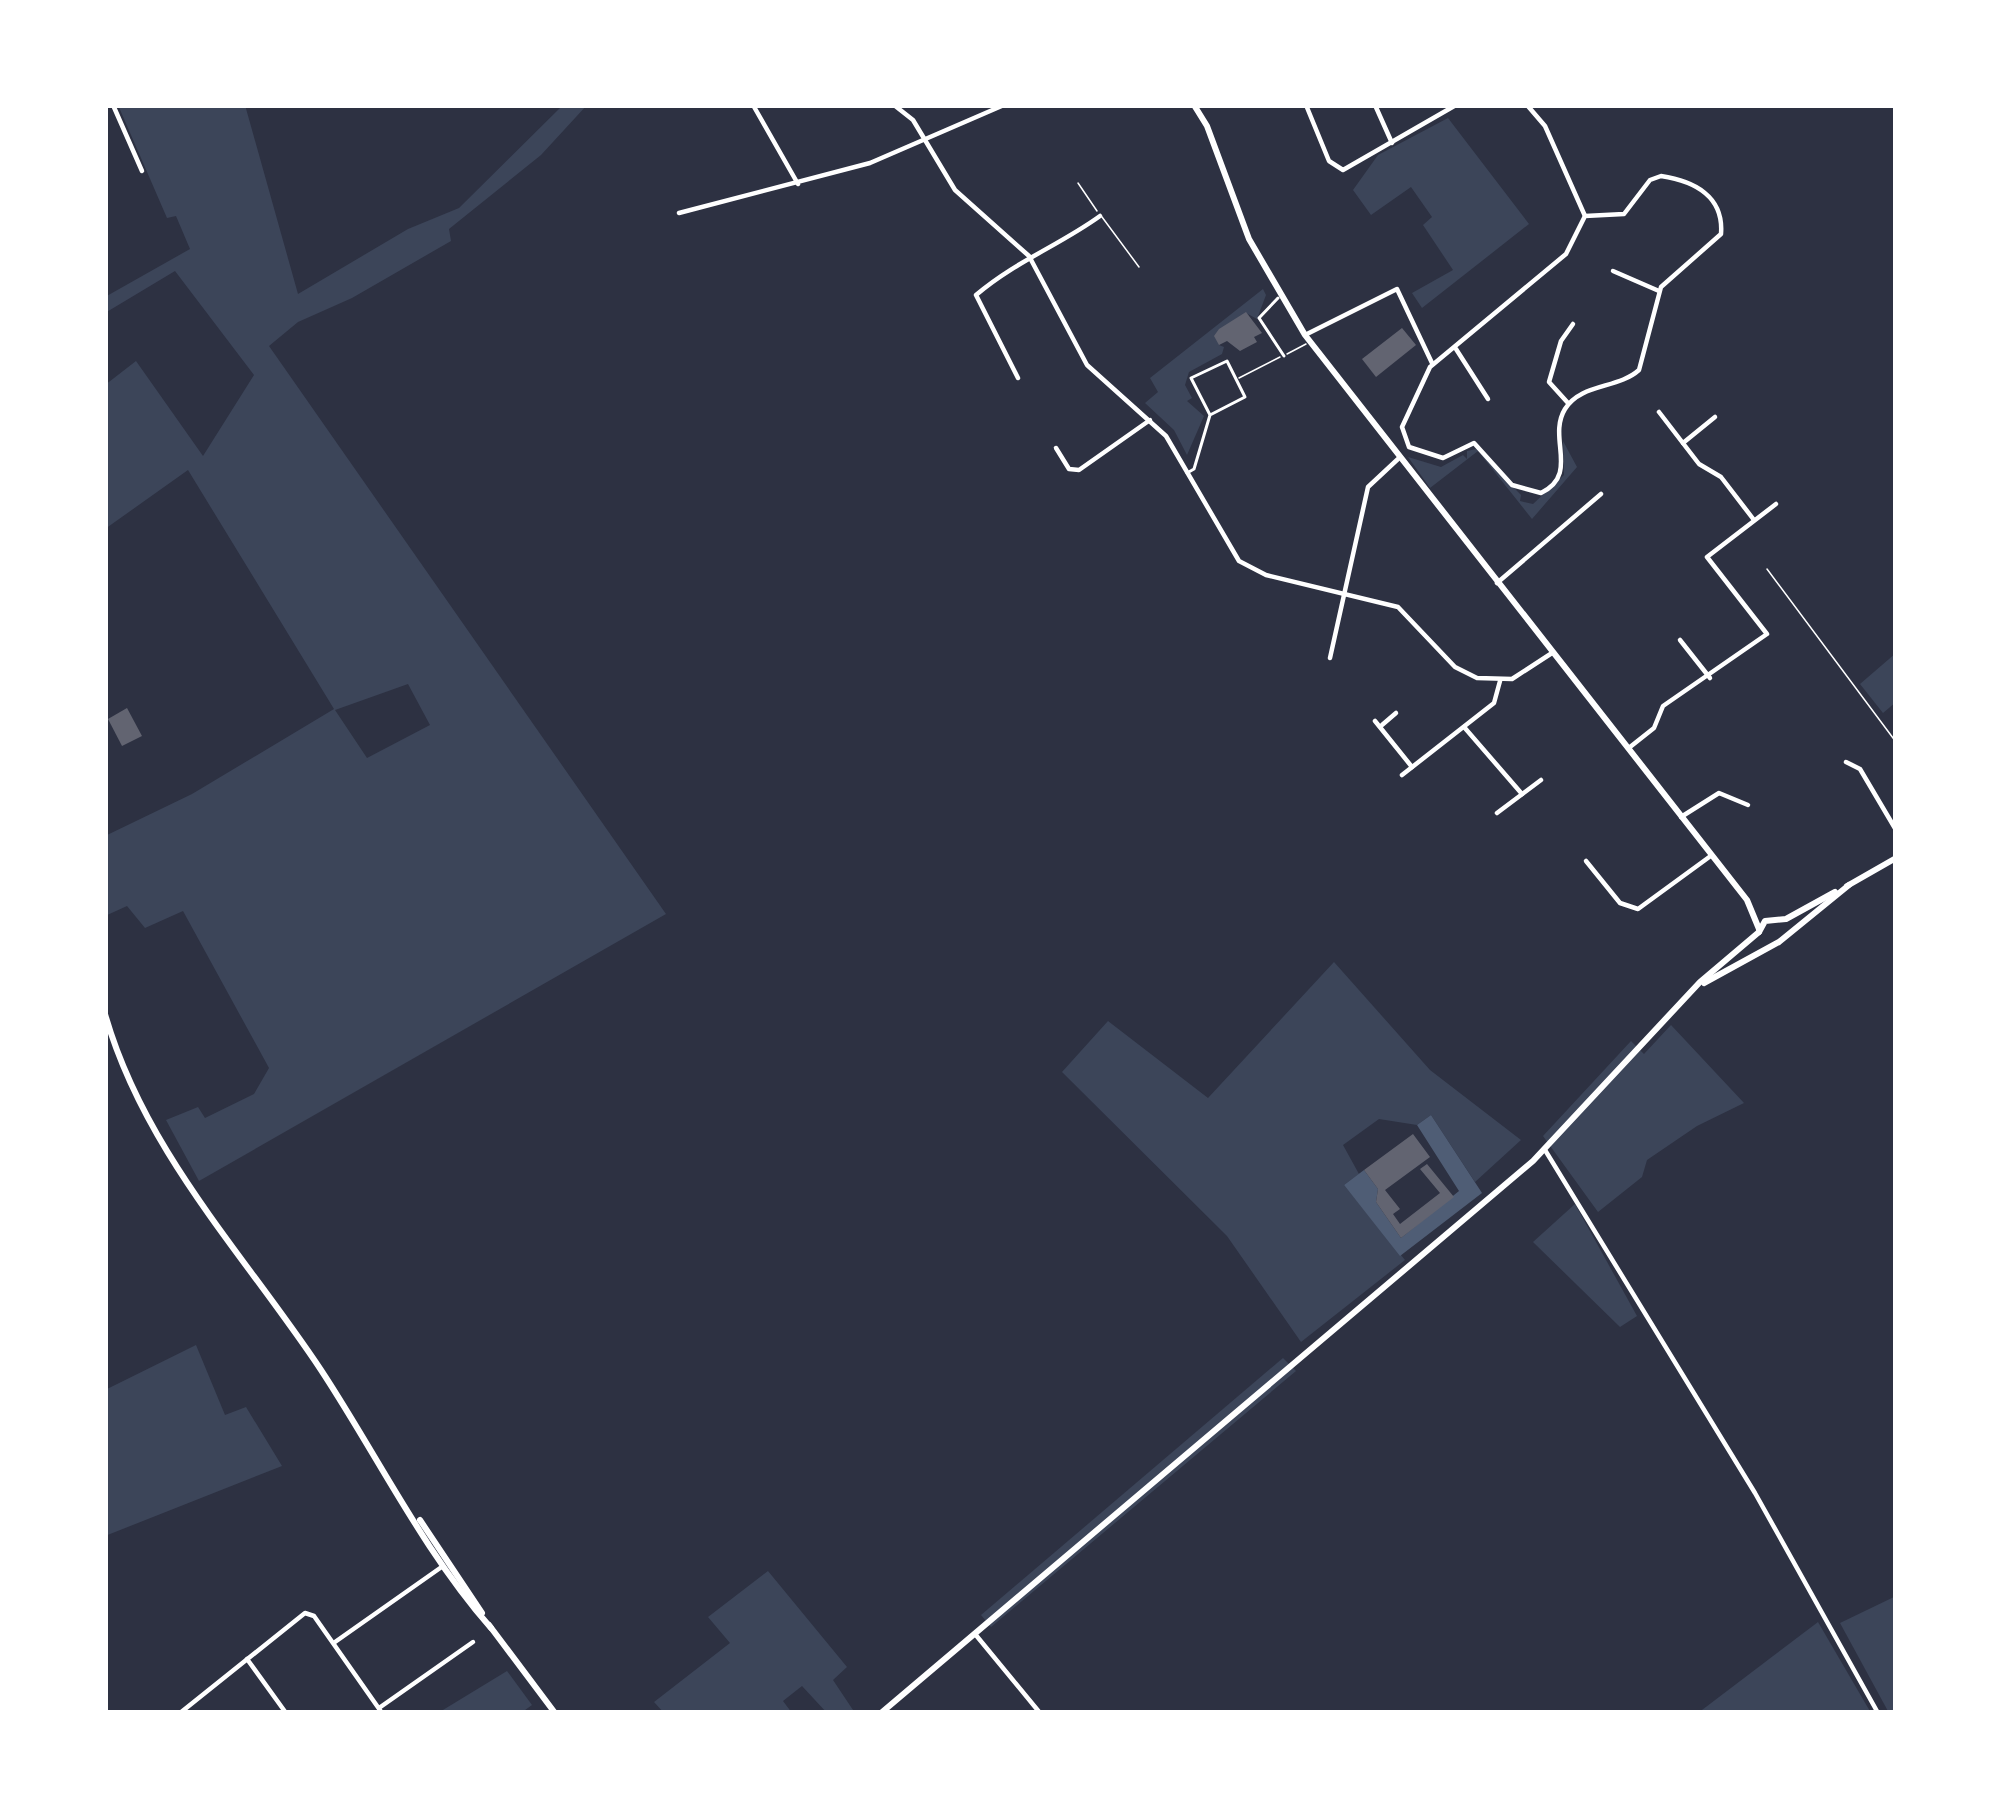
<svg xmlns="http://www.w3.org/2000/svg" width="2001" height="1818" viewBox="0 0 2001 1818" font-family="Poppins,sans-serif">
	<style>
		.green { fill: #3c4559; fill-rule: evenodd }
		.water { fill: #4f5d75 }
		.building { fill: #626471 }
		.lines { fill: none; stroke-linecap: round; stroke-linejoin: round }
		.path { stroke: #fff; stroke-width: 1.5 }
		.service { stroke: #fff; stroke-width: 1.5 }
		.pedestrian { stroke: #fff; stroke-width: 3 }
		.minor { stroke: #fff; stroke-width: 4.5 }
		.tertiary { stroke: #fff; stroke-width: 6 }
		.secondary { stroke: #fff; stroke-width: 6 }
	</style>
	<rect width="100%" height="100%" fill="#2d3142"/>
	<g class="green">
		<path d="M118,105H245L298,294L408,229L459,208L563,105H587L541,155L449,229L451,241L352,298L298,322L269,346L666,914L199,1181L166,1120L198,1107L205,1118L254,1094L269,1068L183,911L145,928L127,906L105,916V836L192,794L334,709L188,470L105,529V385L136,361L203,456L254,375L175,271L105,313V297L190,249L176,216L167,218ZM408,684L430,725L367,758L335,710Z"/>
		<polygon points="1448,118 1529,224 1422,308 1412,293 1453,270 1423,225 1432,217 1411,187 1371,215 1353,190 1378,155"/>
		<polygon points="1263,289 1266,295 1257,319 1246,313 1219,345 1224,347 1222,354 1189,372 1185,385 1192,398 1187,401 1204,416 1187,455 1174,430 1145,403 1158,392 1150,378"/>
		<polygon points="1563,441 1577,467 1532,519 1478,451 1430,488 1408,457 1441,467 1463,455 1467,459 1467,451 1476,449 1521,495 1520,501 1533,504 1564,475"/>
		<polygon points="1896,653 1896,702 1883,713 1860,684"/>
		<polygon points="1334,962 1430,1070 1521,1140 1475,1182 1431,1115 1417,1125 1379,1119 1343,1145 1359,1174 1344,1185 1405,1260 1301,1342 1227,1236 1062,1072 1108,1021 1208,1098"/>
		<polygon points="1671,1025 1744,1103 1697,1126 1647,1160 1642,1177 1598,1212 1543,1136 1631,1041 1644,1054"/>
		<polygon points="1575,1204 1637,1316 1620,1327 1533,1242"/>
		<polygon points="196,1345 225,1415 246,1407 282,1466 105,1536 105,1390"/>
		<polygon points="1283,1358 1296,1371 991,1627 981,1615"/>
		<polygon points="768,1571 847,1667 833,1680 855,1713 827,1713 802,1686 783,1701 792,1713 664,1713 654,1702 730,1643 708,1617"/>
		<polygon points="1896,1596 1896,1713 1889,1713 1840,1623"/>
		<polygon points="1818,1622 1871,1713 1698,1713"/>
		<polygon points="507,1671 532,1705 521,1713 438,1713"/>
	</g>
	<polygon class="water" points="1431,1115 1482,1193 1400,1256 1344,1185 1364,1170 1378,1189 1376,1202 1401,1238 1459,1191 1417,1125"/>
	<g class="building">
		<polygon points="1246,312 1262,333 1254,337 1257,342 1240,351 1227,341 1219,345 1214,336 1219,329"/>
		<polygon points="1402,328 1416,345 1376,377 1362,359"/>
		<polygon points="127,708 142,736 122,746 108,719"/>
		<polygon points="1413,1134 1430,1157 1385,1190 1400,1209 1393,1214 1400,1224 1440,1193 1420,1169 1427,1164 1454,1197 1401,1238 1376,1202 1378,1189 1364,1170"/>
	</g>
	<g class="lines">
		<polyline class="path" points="1767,569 1896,742"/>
		<g class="service">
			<polyline points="1078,183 1097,211"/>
			<polyline points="1102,217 1139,267"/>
			<polyline points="1287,354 1306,344"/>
			<polyline points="1239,378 1280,357"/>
		</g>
		<g class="pedestrian">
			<polyline points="1278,298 1259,318 1284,356"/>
			<polyline points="1187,473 1194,469 1210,415 1191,378 1227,361 1245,397 1210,415"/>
		</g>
		<g class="minor">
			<polyline points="113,105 142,171"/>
			<polyline points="753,105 798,184"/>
			<polyline points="894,105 913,120 955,190 1029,256 1087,365 1166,436 1239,561 1266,575 1398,607 1455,667 1477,678 1512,679 1552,653"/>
			<polyline points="1306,105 1329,161 1343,170 1456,105"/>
			<polyline points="1375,105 1392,143"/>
			<polyline points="1527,105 1545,126 1585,216"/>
			<path d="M1661,176C1694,181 1724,196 1721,234L1661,287L1639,370C1618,389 1581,383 1565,409C1547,438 1580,474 1541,493L1512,485L1474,443L1443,458L1409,447L1402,427L1430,367L1566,254L1585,216L1624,214L1650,180Z"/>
			<polyline points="679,213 870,163 1004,105"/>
			<polyline points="1613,271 1659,291"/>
			<polyline points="1305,335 1397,289 1432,363"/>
			<polyline points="1456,349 1488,399"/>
			<path d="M1018,378L976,295C1016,261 1060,245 1100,216"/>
			<polyline points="1568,403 1549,382 1561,341 1573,324"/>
			<polyline points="1659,412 1699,464 1721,477 1754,520"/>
			<polyline points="1683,443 1715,417"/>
			<polyline points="1056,448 1069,469 1079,470 1150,420"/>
			<polyline points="1497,583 1601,494"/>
			<polyline points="1680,640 1710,678"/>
			<polyline points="1330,658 1368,487 1398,459"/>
			<polyline points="1375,721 1412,767"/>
			<polyline points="1382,725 1396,713"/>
			<polyline points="1464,727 1522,794"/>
			<polyline points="1630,747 1654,728 1663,706 1767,634 1707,557 1776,504"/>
			<polyline points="1846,762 1860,769 1896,830"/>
			<polyline points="1402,775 1494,703 1500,681"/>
			<polyline points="1497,813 1541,780"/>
			<polyline points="1681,817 1719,793 1748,805"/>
			<polyline points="1586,861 1620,903 1638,909 1712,855"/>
			<polyline points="1545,1150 1755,1493 1878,1713"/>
			<polyline points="975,1634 1040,1713"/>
			<polyline points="335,1642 443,1566"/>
			<polyline points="247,1659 286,1713"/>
			<polyline points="379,1708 473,1642"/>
			<polyline points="180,1713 305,1613 314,1616 382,1713"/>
		</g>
		<polyline class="tertiary" points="1194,105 1207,126 1249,239 1305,335 1747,900 1759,929"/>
		<g class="secondary">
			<polyline points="1847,886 1896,858"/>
			<polyline points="1759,932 1765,921 1786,919 1835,892"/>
			<polyline points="1704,983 1779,942 1849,885"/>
			<path d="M105,1014C144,1151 244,1254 321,1370C377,1455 424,1552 491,1628"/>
			<polyline points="420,1520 482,1613"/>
			<polyline points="489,1625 555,1713"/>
			<polyline points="881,1713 1533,1161 1700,982 1759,932"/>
		</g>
	</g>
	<rect width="2001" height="1818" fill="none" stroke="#ffffff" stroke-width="216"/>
</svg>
